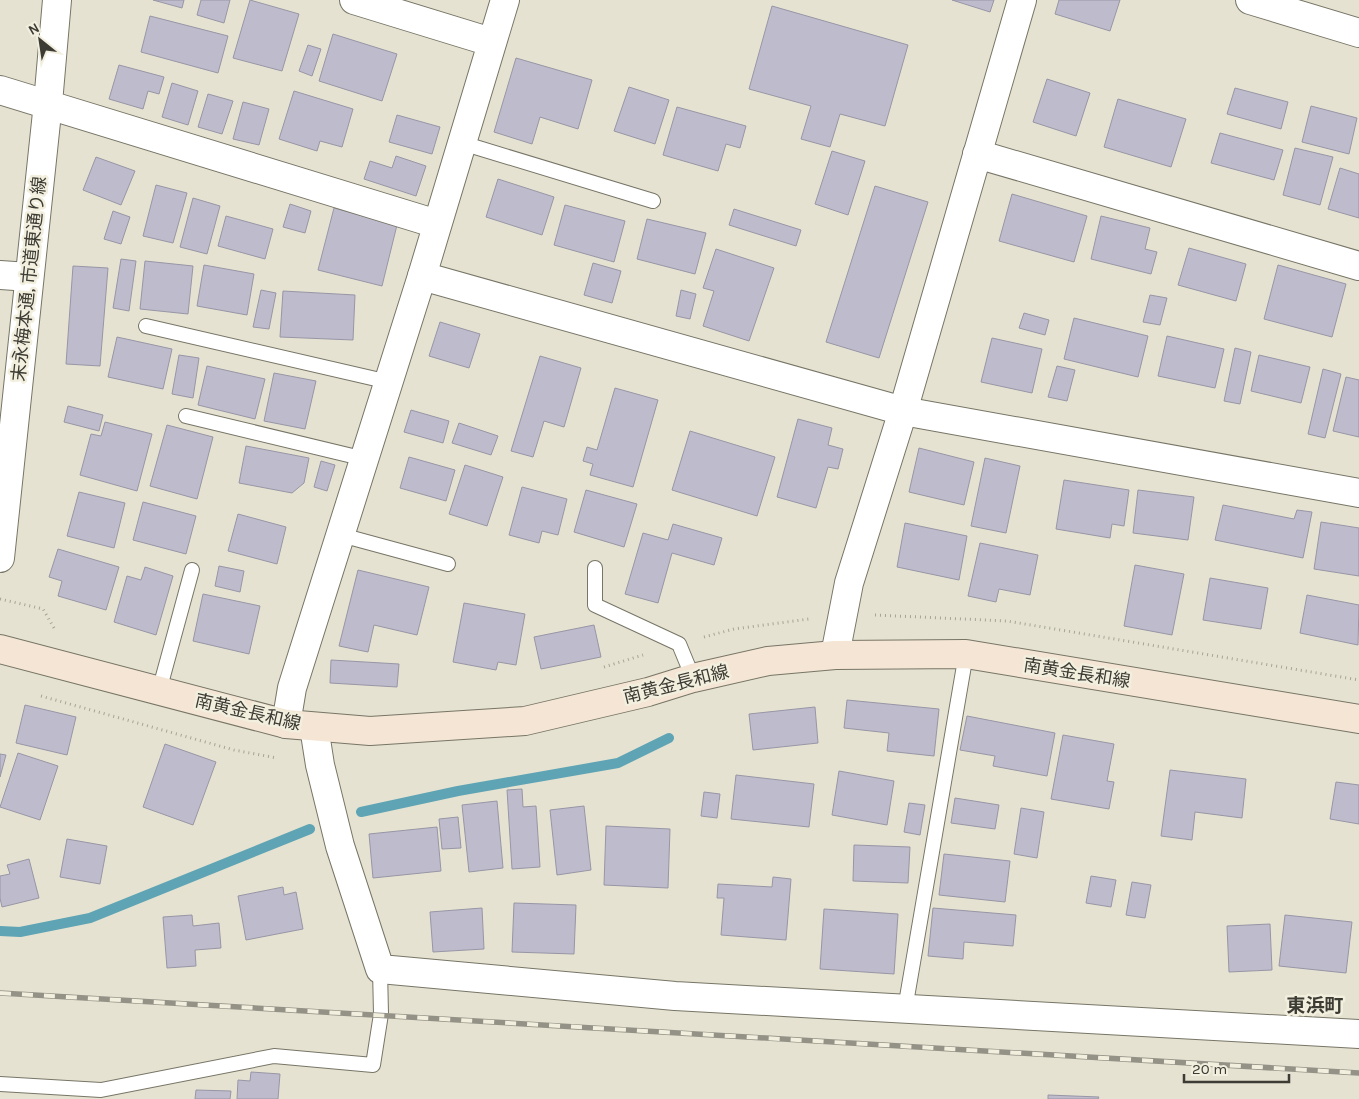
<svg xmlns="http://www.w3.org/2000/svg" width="1359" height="1099" viewBox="0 0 1359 1099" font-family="Karla,'Noto Sans JP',sans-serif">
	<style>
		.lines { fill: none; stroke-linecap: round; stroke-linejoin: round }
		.stream { stroke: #5ea4b4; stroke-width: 10 }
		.building { fill: #bebccc; stroke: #9896a6 }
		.service-casing { stroke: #777566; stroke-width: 16 }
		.minor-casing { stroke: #777566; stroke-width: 30 }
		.tertiary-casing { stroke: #777566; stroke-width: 30 }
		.secondary-casing { stroke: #777566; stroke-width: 30 }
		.path { stroke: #a6a496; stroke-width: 3; stroke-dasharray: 1 4; stroke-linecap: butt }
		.service { stroke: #fff; stroke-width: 14 }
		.minor { stroke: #fff; stroke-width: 28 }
		.tertiary { stroke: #fff; stroke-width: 28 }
		.secondary { stroke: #f4e5d4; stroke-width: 28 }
		.rail-casing { stroke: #949286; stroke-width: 5.5 }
		.rail { stroke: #f2efde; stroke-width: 4; stroke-dasharray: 11; stroke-linecap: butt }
		.labels { text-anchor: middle; stroke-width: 5; stroke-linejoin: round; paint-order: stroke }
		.street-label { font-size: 18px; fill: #3c3b34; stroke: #f2efde }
		.neighbourhood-label { font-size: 19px; font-weight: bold; fill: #3c3b34; stroke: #f2efde }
	</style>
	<rect width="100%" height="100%" fill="#e5e2d1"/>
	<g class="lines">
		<g class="stream">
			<polyline points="361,812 458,791 618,763 669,738"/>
			<polyline points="0,931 20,932 90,918 310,829"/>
		</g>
	</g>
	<g class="building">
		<polygon points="153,0 184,0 182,8"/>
		<polygon points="201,0 230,0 224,23 197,15"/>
		<polygon points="250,0 299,14 282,71 233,58"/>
		<polygon points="952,0 994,0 990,12"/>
		<polygon points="1059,0 1120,0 1110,31 1055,14"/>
		<polygon points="772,6 908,45 885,126 840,114 830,147 801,139 811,106 749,89"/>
		<polygon points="150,16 228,36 218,73 141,52"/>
		<polygon points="333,34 397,54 382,101 319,81"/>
		<polygon points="308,45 321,49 312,76 299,71"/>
		<polygon points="516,58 592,80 578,129 540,117 532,144 494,132"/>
		<polygon points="119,65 164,77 159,94 148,91 143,109 109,99"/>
		<polygon points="1047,79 1090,93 1076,136 1033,122"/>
		<polygon points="172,83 198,91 188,125 162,117"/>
		<polygon points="629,87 669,100 655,144 614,131"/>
		<polygon points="1235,88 1288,102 1281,129 1227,114"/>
		<polygon points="294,91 353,109 342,147 320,141 317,151 279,139"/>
		<polygon points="208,94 233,101 222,134 198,127"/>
		<polygon points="1118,99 1186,119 1171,167 1104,147"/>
		<polygon points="243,102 269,109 259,145 233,139"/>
		<polygon points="1311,106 1357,118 1349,154 1302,142"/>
		<polygon points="677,107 746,126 740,148 726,144 718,171 663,155"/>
		<polygon points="397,115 440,127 432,154 389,142"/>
		<polygon points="1220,133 1283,150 1274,180 1211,163"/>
		<polygon points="1295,148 1333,157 1320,205 1283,195"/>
		<polygon points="832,151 865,161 848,215 815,204"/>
		<polygon points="396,156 426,166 416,196 364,179 370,161 392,168"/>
		<polygon points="96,157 135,171 121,205 83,190"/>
		<polygon points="1340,168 1359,174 1359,218 1328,209"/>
		<polygon points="498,179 554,197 542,235 486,217"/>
		<polygon points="156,185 187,193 173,243 143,236"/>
		<polygon points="875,186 928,202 879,358 826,342"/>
		<polygon points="1012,194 1087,216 1074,262 999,241"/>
		<polygon points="193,198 220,206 207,254 180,247"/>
		<polygon points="290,204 311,211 305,233 283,227"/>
		<polygon points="565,205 625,221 614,262 554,245"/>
		<polygon points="334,208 397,225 382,286 318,270"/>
		<polygon points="734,209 801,230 796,246 729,225"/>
		<polygon points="113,211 130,217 121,244 104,239"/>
		<polygon points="226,216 273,229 265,259 218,246"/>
		<polygon points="1101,216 1150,228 1145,249 1157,252 1151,274 1091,259"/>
		<polygon points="647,219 706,233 695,274 637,259"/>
		<polygon points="1189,248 1246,264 1236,301 1178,285"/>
		<polygon points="716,249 774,268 749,341 703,326 714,291 703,288"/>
		<polygon points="121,259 136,261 129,311 113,308"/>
		<polygon points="145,261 193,266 188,314 140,309"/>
		<polygon points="593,263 621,271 612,303 584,295"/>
		<polygon points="204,265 254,274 247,315 197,306"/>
		<polygon points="1278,265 1346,284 1332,337 1264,319"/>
		<polygon points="73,266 108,268 100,366 66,364"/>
		<polygon points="261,290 276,293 269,329 253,327"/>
		<polygon points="681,290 696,294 690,319 676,316"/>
		<polygon points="283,291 355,295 353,340 280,337"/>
		<polygon points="1150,295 1167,298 1160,325 1143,322"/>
		<polygon points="1024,313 1049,320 1045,335 1019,328"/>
		<polygon points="1074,318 1148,336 1138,377 1064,359"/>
		<polygon points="440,322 480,334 469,368 429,356"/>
		<polygon points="1167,336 1224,349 1215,388 1158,376"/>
		<polygon points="117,337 172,349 163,389 108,377"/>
		<polygon points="992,338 1042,349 1032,393 981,382"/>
		<polygon points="1235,348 1251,352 1240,404 1224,401"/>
		<polygon points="179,355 199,358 193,398 172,394"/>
		<polygon points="1259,355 1310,367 1301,403 1251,391"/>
		<polygon points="540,356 581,368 564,427 544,421 533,457 511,451"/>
		<polygon points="207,366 265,379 255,419 198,405"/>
		<polygon points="1057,366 1075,370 1067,401 1048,397"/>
		<polygon points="1323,369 1341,374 1325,438 1308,434"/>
		<polygon points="274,373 316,381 305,429 264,421"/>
		<polygon points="1346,377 1359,380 1359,437 1333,431"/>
		<polygon points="615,388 658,400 633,487 590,475 593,464 583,461 587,447 597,450"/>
		<polygon points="68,406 103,415 99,431 64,422"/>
		<polygon points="411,410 449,421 443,443 404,432"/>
		<polygon points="798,419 832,428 828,445 843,449 838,469 828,467 816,508 777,497"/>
		<polygon points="105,422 152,434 137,491 80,475 91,434 101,436"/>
		<polygon points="459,423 498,436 491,455 452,443"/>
		<polygon points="167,425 213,437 197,499 150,486"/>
		<polygon points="690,431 775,457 757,516 672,490"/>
		<polygon points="246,446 309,458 304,483 292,493 239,483"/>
		<polygon points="919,448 974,462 964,505 909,492"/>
		<polygon points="409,457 455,470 446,501 400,488"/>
		<polygon points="985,458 1020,466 1006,533 971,526"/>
		<polygon points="321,461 335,465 327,491 314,487"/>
		<polygon points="465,465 503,477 487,526 449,514"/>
		<polygon points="1064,480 1129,490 1124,526 1112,524 1110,538 1056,529"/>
		<polygon points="522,487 567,499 558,535 542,531 539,543 509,535"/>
		<polygon points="586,490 637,504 624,547 574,532"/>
		<polygon points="1138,490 1194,497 1188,540 1133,533"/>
		<polygon points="79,492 125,503 114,548 67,536"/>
		<polygon points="143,502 196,516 186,554 133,540"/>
		<polygon points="1223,505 1294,519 1297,510 1312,512 1303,558 1215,540"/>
		<polygon points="238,514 286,527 277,564 228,551"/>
		<polygon points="1321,522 1359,528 1359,576 1314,569"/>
		<polygon points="905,523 967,536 959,580 897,567"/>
		<polygon points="673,524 722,538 714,565 672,553 658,603 625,594 643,533 668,540"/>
		<polygon points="980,543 1038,555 1030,595 999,589 996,602 968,596"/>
		<polygon points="58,549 119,567 106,610 58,596 62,581 49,577"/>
		<polygon points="1135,565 1184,574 1172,635 1124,626"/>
		<polygon points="219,566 244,571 240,592 215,586"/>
		<polygon points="145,567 173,576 156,635 114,622 127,576 141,580"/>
		<polygon points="358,570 429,587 417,635 374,625 368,652 339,646"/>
		<polygon points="1210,578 1268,588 1261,629 1203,620"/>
		<polygon points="203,594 260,606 249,654 193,641"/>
		<polygon points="1307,595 1359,605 1358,645 1300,633"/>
		<polygon points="464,603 525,614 516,665 498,662 496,670 453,662"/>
		<polygon points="594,625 601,657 541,669 534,637"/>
		<polygon points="331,660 399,664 397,687 330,683"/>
		<polygon points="847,700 939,709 934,756 887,751 889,733 844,728"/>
		<polygon points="25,705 76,717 67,755 16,743"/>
		<polygon points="815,707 818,743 753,750 749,714"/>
		<polygon points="967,716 1055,733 1047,776 993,766 995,756 960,750"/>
		<polygon points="1063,735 1114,744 1107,781 1114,782 1109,809 1051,799"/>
		<polygon points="165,744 216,762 193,825 143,807"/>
		<polygon points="18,753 58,766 40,820 0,807"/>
		<polygon points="0,754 6,755 0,777"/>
		<polygon points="1170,770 1246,779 1242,818 1195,812 1192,840 1161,836"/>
		<polygon points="839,771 894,781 887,825 832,815"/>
		<polygon points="736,775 814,784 809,827 731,819"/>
		<polygon points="1336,782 1359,785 1359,824 1330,819"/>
		<polygon points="522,789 523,807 536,806 540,867 512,869 507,790"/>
		<polygon points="704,792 720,794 717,818 701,816"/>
		<polygon points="955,798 999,805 995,829 951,823"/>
		<polygon points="497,801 503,868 469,872 462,805"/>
		<polygon points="909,803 925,805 920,835 904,832"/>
		<polygon points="584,806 591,870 557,875 550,810"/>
		<polygon points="1021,808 1044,812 1037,858 1014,854"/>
		<polygon points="458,817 461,848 442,849 439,819"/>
		<polygon points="606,826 670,829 668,888 604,885"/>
		<polygon points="437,827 441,871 373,878 369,834"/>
		<polygon points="67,839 107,846 100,884 60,877"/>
		<polygon points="854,845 910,847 908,883 853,881"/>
		<polygon points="944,854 1010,861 1005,902 939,895"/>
		<polygon points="29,859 39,898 2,907 0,898 0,876 10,874 7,865"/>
		<polygon points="1091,876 1116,880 1111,907 1086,903"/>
		<polygon points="773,877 791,879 786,940 721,935 724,898 717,898 718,884 772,887"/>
		<polygon points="1132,882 1151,885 1145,918 1126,915"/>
		<polygon points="283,887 284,895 296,892 303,929 246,940 238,896"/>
		<polygon points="514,903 576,905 574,954 512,952"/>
		<polygon points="482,908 484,949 433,952 430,912"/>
		<polygon points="933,908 1016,915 1013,946 964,942 963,959 928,956"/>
		<polygon points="824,909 898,914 894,974 820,969"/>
		<polygon points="192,915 193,926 219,923 221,948 195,950 196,966 167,968 163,917"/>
		<polygon points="1285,915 1352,922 1346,973 1279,966"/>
		<polygon points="1270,924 1272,970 1229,972 1227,926"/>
		<polygon points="251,1072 280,1074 278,1099 237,1099 238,1080 250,1081"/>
		<polygon points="196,1090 231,1091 230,1099 195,1099"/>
		<polygon points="1048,1095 1099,1097 1098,1099 1048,1099"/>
	</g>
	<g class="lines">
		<defs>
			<g id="service">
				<polyline points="462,143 653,201"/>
				<polyline points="146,326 389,382"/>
				<polyline points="186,416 365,459"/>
				<polyline points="341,535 448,564"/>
				<polyline points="595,568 595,605 679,644 693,678"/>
				<polyline points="159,691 192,570"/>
				<polyline points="905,1009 966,654"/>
				<polyline points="0,1084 101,1090 274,1056 373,1065 381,1014 380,969"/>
			</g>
			<g id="minor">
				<polyline points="354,0 491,42"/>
				<polyline points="1250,0 1359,33"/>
				<polyline points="0,90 437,224"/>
				<polyline points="977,154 1359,266"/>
				<polyline points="0,275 29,277"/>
				<polyline points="422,276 903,411 1359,493"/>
				<polyline points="835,655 849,583 903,411 1022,0"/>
				<polyline points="286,724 292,688 422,276 505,0"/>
				<polyline points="314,727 320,765 340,846 380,969 675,996 1359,1034"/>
			</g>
			<polyline id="tertiary" points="0,558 48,103 57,0"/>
			<polyline id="secondary" points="0,649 286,724 370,731 525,721 648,692 693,678 768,661 835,655 966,654 1359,719"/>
		</defs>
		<use href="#service" class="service-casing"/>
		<use href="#minor" class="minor-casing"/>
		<use href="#tertiary" class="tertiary-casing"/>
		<use href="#secondary" class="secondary-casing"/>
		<g class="path">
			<polyline points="0,599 43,609 54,628"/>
			<polyline points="875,615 1007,621 1359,680"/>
			<polyline points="704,637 734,629 809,619"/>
			<polyline points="604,667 643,655"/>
			<polyline points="41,696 234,750 277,758"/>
		</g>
		<use href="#service" class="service"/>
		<use href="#minor" class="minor"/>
		<use href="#tertiary" class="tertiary"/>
		<use href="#secondary" class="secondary"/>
		<defs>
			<polyline id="rail" points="0,993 1359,1073"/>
		</defs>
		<use href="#rail" class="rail-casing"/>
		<use href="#rail" class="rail"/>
	</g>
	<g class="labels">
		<g class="street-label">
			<text transform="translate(29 279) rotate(-84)" y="6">末永梅本通, 市道東通り線</text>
			<text transform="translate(1077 673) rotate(9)" y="6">南黄金長和線</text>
			<text transform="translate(676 684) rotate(-14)" y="6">南黄金長和線</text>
			<text transform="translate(248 712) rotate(13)" y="6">南黄金長和線</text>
		</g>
		<g class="neighbourhood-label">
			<text x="1315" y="1012">東浜町</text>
		</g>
	</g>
	<g transform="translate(40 40) rotate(330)" stroke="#f2efde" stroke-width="4" paint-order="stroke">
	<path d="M0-4L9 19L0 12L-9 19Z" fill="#3c3b34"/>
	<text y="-8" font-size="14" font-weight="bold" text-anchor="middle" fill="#3c3b34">N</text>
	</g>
	<path d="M1184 1074v8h105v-8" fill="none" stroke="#3c3b34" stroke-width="2.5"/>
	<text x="1192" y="1074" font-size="15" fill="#3c3b34" stroke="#f2efde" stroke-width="4" paint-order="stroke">20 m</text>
</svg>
